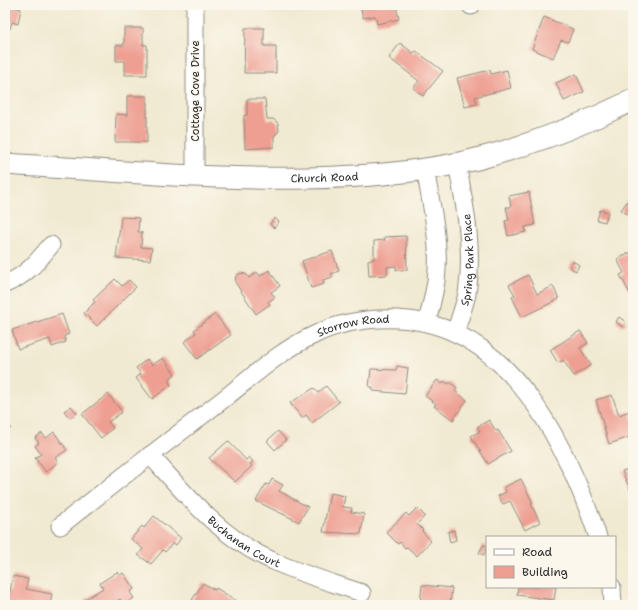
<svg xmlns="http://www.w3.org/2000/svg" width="638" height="610" viewBox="0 0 638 610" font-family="'Shantell Sans',sans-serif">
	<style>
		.building { fill: #ee9f92 }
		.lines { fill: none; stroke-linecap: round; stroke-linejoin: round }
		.minor-casing { stroke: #8e8a7e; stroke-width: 19 }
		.tertiary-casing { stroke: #8e8a7e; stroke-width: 23 }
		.minor { stroke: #fff; stroke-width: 17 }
		.tertiary { stroke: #fff; stroke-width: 21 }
		.labels { text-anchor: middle; stroke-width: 3; stroke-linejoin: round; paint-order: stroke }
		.street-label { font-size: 11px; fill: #2b2b2b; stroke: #fbf7ec }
	</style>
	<rect width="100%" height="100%" fill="#fbf7ec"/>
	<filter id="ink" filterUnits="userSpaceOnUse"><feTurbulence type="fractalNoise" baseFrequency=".025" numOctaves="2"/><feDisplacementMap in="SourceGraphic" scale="8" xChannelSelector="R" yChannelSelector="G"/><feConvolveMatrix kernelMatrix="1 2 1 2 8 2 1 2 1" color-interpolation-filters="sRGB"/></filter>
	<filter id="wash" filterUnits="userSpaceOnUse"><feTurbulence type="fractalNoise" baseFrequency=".012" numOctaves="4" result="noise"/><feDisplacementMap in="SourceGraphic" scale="16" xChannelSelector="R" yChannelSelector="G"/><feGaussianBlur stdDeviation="0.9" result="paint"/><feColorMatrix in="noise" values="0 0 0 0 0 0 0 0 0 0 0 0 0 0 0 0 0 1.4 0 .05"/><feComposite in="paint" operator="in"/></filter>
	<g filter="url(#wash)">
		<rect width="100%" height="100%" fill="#f1ead2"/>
		<g id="blocks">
			<g class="building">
				<polygon points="5,5 13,5 13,7 21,9 18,24 12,22 10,29 8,29 6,37"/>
				<rect x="120" y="5" width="31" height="3"/>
				<polygon points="246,5 274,5 274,6 246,7"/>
				<polygon points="360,5 396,5 399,19 377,24 375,16 363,18"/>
				<polygon points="544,17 573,29 568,42 561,40 553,58 532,49"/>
				<polygon points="124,28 143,28 143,45 147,45 147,75 125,75 125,61 116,61 116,45 124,45"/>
				<polygon points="245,28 264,28 264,46 276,46 276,73 244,73"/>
				<polygon points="400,43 413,53 416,51 443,71 423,96 413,88 419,81 389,58"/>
				<polygon points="490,70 491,74 507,70 511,88 475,97 477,104 465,107 457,78"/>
				<polygon points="576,74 584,92 564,101 556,83"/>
				<polygon points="127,96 147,96 147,142 115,142 116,114 127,115"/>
				<polygon points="247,99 265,99 267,119 273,119 278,123 279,131 274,136 274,147 245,149 244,115 247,115"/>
				<polygon points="529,192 535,225 525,227 526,232 508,236 505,221 509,220 506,207 511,207 509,196"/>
				<polygon points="633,193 633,218 621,210"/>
				<polygon points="600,210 608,212 605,222 597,220"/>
				<polygon points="121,217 139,218 138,232 142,232 141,247 152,248 150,260 116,258"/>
				<polygon points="275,218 279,222 274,228 270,224"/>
				<polygon points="406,236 407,270 396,270 396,266 387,267 387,275 369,276 368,260 374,259 374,241 385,240 384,237"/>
				<polygon points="332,251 339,271 331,274 333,277 323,280 324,284 311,288 302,261"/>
				<polygon points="633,251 633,299 620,275 624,273 617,259"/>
				<polygon points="573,261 579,265 576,271 569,267"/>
				<polygon points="269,270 280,286 271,292 275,297 268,302 270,304 256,314 235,282 236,276 241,273 246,274 249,278 257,272 260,276"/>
				<polygon points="528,275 537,294 553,286 559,299 522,317 512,297 515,295 509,285"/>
				<polygon points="115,279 122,286 129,280 136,287 97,326 84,313 95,302 93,300"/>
				<polygon points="62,314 69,334 64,336 66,342 52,347 50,339 18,349 12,330"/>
				<polygon points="215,314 231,335 197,359 184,342 196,333 194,330"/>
				<polygon points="619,317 626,322 623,327 616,322"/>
				<polygon points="580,331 588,343 580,348 591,365 574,376 563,360 558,363 550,350"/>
				<polygon points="163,358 175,374 168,380 171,385 152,399 136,378 141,374 136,368 147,359 152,365"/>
				<polygon points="397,366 408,368 405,394 373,391 373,387 369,387 371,369 396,370"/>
				<polygon points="437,380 442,384 444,381 448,384 450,382 457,388 455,391 467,400 453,420 434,406 436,404 425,396"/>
				<polygon points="326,386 339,402 312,423 306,415 302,418 290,403 314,388 318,393"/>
				<polygon points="108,394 122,412 108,422 113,428 101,438 82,414"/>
				<polygon points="612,395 619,415 630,411 633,421 633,436 609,444 596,400"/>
				<polygon points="71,406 77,413 70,418 64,411"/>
				<polygon points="5,419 11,428 5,432"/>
				<polygon points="489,420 496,431 498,430 511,451 488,464 471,436 480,431 477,427"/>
				<polygon points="278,431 286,440 275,450 267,441"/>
				<polygon points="54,432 67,450 55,458 58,462 46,472 35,458 41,454 35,446 39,443 35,438 42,433 46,438"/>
				<polygon points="228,441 246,460 249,457 253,462 250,464 252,466 235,482 209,458"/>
				<polygon points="633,468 633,497 622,471"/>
				<polygon points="272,479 283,485 279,491 308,507 299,522 256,501 266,484 269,485"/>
				<polygon points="521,479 533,503 531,504 540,522 525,530 510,501 503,504 498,496 506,492 504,487"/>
				<polygon points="330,493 345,496 343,507 352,508 351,512 364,514 361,534 323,532"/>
				<polygon points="417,508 425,516 417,524 423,530 422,531 431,541 417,556 407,547 405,548 400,542 398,544 386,532 406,513 409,516"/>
				<polygon points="154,516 181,538 176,545 173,543 165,552 163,550 151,564 138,555 143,549 131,539 142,526 144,528"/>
				<polygon points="454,530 456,540 450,542 448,532"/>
				<polygon points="483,545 487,546 484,555 479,553"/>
				<polygon points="117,572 120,575 123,573 134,589 130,592 134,598 124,605 120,599 111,605 87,605 84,600 103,588 100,583"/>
				<polygon points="13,576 28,579 26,589 52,594 50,605 11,605 5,602 5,590 10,591"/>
				<polygon points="203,583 215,590 216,588 237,601 234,605 199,605 192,600"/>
				<polygon points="422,585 452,588 450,605 420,605"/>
				<polygon points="518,587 556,587 554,600 517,595"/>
			</g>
		</g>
	</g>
	<g filter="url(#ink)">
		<use href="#blocks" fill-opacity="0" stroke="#8e8a7e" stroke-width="1"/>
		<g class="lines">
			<defs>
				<g id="minor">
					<polyline points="471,5 471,6"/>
					<path d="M425,168C431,205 441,243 436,281C434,295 430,309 427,323"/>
					<polyline points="195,177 195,5"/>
					<path d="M5,284C26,276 37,262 51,245"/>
					<path id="s1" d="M455,333C459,320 464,307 467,294C474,250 465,206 457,163"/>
					<path id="s2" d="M150,455C187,496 222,539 273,561C301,574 333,583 362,593"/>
					<path id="s3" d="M60,526C114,483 170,440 225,398C253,376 281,350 314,335C340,322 369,318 398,319C510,324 566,444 598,537"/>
					<polyline points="612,587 613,605"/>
				</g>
				<g id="tertiary">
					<path id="s4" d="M5,164C106,170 206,180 307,178C364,177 421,173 477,159C531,145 582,125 633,100"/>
				</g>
			</defs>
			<use href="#minor" class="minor-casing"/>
			<use href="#tertiary" class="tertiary-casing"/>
			<use href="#minor" class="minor"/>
			<use href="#tertiary" class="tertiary"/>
		</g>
	</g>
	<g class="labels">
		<g class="street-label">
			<text transform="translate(195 91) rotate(-90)" y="4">Cottage Cove Drive</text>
			<text dy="4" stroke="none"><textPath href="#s4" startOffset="320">Church Road</textPath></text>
			<text dy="4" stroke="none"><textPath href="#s1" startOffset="75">Spring Park Place</textPath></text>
			<text dy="4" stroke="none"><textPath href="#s3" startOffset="359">Storrow Road</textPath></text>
			<text dy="4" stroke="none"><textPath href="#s2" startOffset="129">Buchanan Court</textPath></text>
		</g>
	</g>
	<rect width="638" height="610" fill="none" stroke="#fbf7ec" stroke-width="20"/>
	<rect x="486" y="536" width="130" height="52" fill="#fbf7ec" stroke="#a8a59f"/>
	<rect x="494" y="549" width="20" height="6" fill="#ffffff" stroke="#a8a59f"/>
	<text x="522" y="556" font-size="12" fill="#2b2b2b">Road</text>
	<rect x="494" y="566" width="20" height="12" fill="#ee9f92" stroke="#a8a59f"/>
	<text x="522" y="576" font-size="12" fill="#2b2b2b">Building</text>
</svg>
